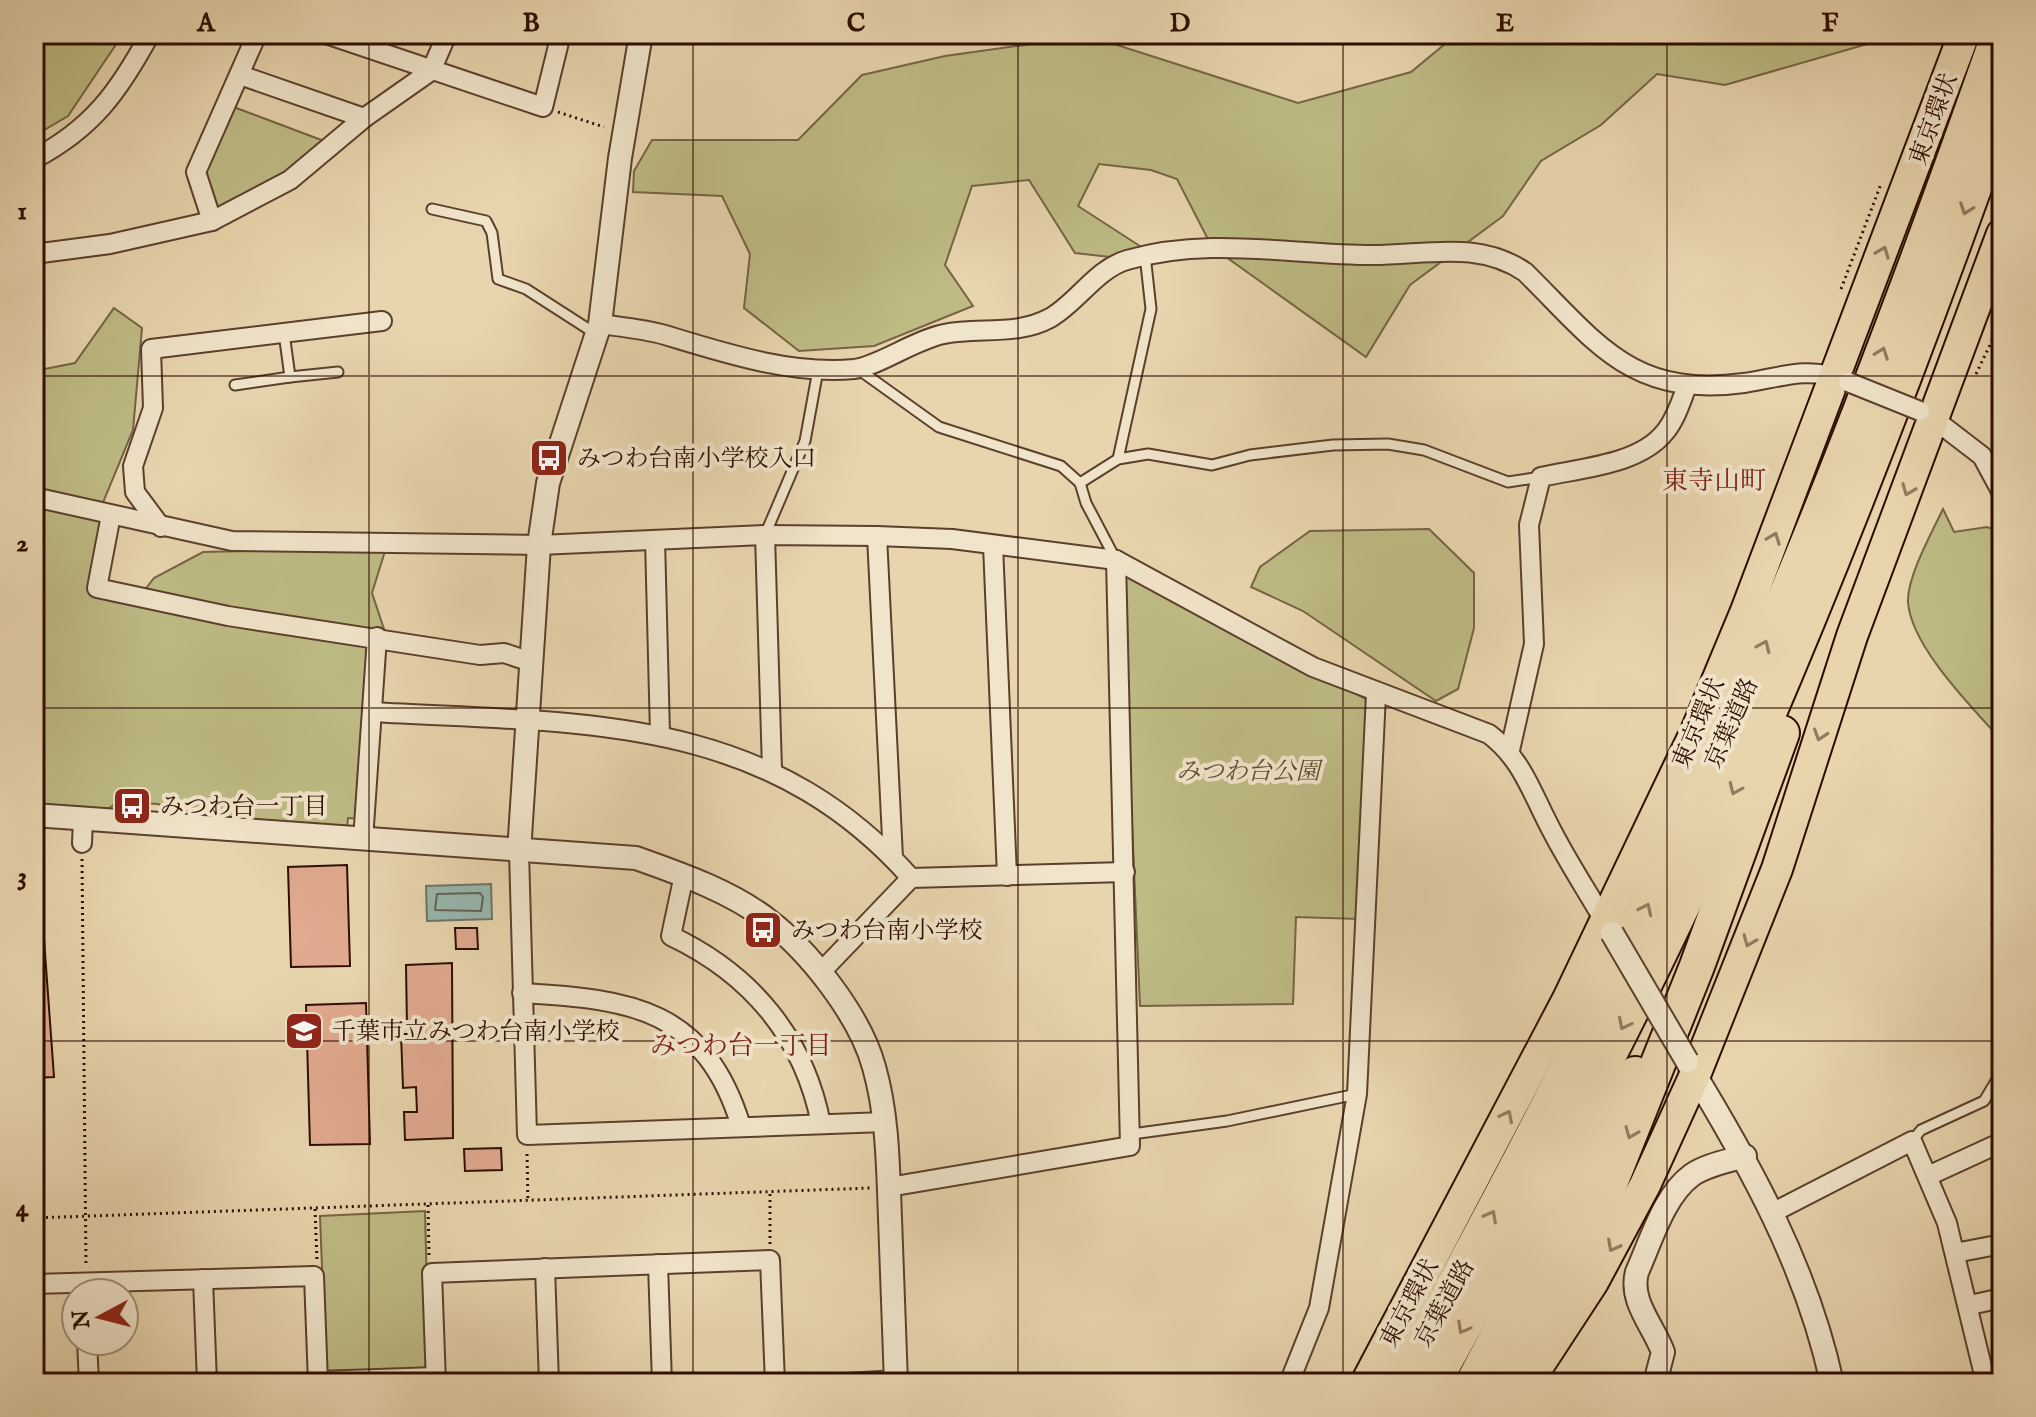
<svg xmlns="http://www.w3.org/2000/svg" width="2036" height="1417" viewBox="0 0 2036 1417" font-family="'IM FELL English','Noto Serif JP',serif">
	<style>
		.green { fill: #bebb85; stroke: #766443; stroke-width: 2 }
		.water { fill: #98b8b0; stroke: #6e746a; stroke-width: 2 }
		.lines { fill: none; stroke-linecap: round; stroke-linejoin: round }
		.shore { stroke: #636258; stroke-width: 2 }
		.building { fill: #e1aa90; stroke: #2e0d01; stroke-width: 2 }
		.service-casing { stroke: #5c3f2c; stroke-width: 13 }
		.minor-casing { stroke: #5c3f2c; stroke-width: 22 }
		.tertiary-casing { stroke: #5c3f2c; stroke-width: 26 }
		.trunk-casing { stroke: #2e0d01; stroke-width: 34 }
		.motorway-casing { stroke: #2e0d01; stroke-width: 38 }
		.path { stroke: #2e0d01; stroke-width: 3; stroke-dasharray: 2 4; stroke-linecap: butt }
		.service { stroke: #f0e4ca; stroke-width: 9 }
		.minor { stroke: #f0e4ca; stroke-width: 18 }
		.tertiary { stroke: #f0e4ca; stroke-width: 22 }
		.trunk { stroke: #e8d5ae; stroke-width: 30 }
		.motorway { stroke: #e8d5ae; stroke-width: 34 }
		.minor-bridge-casing { stroke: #5c3f2c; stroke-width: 22; stroke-linecap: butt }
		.tertiary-bridge-casing { stroke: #5c3f2c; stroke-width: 26; stroke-linecap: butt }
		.minor-bridge { stroke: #f0e4ca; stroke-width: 18 }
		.tertiary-bridge { stroke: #f0e4ca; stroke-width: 22 }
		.oneway { stroke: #947b60 }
		.grid { fill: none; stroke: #2e0d01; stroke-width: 2; stroke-opacity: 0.55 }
		.labels { text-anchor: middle; stroke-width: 8; stroke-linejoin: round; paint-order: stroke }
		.street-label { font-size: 24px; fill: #2e0d01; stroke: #f0e4ca }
		.poi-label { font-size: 24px; fill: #2e0d01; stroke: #f0e4ca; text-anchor: start }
		.park-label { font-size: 24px; font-style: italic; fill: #604a2f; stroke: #f0e4ca }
		.neighbourhood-label { font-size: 26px; fill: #7a1f14; stroke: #f0e4ca }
		.neatline { fill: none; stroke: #2e0d01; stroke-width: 3 }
		.grid-label { font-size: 26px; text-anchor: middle; font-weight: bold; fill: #2e0d01 }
	</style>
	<rect width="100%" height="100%" fill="#e8d5ae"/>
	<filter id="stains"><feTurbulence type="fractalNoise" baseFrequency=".0025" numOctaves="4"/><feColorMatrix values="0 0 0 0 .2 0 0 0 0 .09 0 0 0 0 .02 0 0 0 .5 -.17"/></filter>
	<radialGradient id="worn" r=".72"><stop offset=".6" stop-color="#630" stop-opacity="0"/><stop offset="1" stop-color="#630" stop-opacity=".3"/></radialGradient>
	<g class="green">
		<polygon points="34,34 123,34 68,116 34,136"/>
		<polygon points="1457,34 1902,34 1725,85 1657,74 1601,125 1541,161 1503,216 1410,285 1366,357 1212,247 1177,179 1151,170 1099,164 1078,206 1143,248 1110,257 1075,253 1029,180 972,186 945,265 973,306 874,346 799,351 744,308 750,254 722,196 633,192 634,171 652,140 798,140 862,75 945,56 1089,36 1298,103 1411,72"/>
		<polygon points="231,106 324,141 286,179 222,211 215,207 205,170"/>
		<polygon points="114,308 142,328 133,430 97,517 106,520 91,589 137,600 154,578 203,552 386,548 372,593 384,629 357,637 373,640 361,819 348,818 347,828 184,814 158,804 119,802 99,814 34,806 34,371 75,363"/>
		<path d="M1943,509L1954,532L1987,527L2002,532V741C1973,708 1911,647 1908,602C1907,577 1932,532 1943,509Z"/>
		<polygon points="1429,529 1474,573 1474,628 1458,689 1436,701 1303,611 1251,587 1260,567 1310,531"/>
		<polygon points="1121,572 1370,701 1359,919 1296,917 1293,1004 1140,1006"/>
		<polygon points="425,1211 429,1368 425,1374 332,1377 326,1371 320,1216"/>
	</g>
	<polygon class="water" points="491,884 492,919 427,921 426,886"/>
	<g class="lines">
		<polygon class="shore" points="480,893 483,897 481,911 435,910 437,894"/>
	</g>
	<g class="building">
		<polygon points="347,865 350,966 291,967 288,867"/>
		<polygon points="34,876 35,884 40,884 54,1077 34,1078"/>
		<polygon points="455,928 477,928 478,949 456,949"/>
		<polygon points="452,963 453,1138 405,1140 404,1112 417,1112 416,1087 403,1088 401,1034 414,1034 414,1027 407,1027 406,965"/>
		<polygon points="366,1003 370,1144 310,1145 306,1005"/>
		<polygon points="501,1148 502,1170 465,1171 464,1149"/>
	</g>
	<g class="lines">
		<defs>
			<g id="service">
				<polyline points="432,209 486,221 492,233 498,279 526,289 596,334"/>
				<polyline points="284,333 290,377 338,372"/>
				<polyline points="858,369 939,427 1061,466 1080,483 1086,503 1116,560"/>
				<polyline points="235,385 290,377"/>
				<polyline points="1118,459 1151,309 1145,255"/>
				<polyline points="1080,483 1118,459 1148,454 1212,465 1250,455 1333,445 1388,444 1424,450 1508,482 1541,477"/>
				<polyline points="765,535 805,441 818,370"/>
				<polyline points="1997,923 2002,944"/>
				<polyline points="1132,1134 1227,1121 1357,1094"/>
				<polyline points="1912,1141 1921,1130 1984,1101 2002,1071"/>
			</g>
			<g id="minor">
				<polyline points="326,34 543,107 561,34"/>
				<polyline points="240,75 364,118 431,71 447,34"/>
				<path d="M34,159C93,128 119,91 150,34"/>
				<polyline points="212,221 290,180 364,118"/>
				<polyline points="34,254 110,244 212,221 196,172 257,34"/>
				<path d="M600,324C621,327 644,329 665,335C724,353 792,375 854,369C879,366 914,340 944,334C979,327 1017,336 1050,318C1077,303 1096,269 1127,260C1209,236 1290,255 1373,255C1426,255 1478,240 1525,272C1597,343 1631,398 1744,383C1779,378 1806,366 1841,379"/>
				<polyline points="1926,413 1982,456 2002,493"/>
				<path d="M34,497L232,541L539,545L765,535L877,536L952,539L1116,560L1313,667L1489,734C1523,760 1532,794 1552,831C1568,862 1587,891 1605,922"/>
				<polyline points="111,515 97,588 228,616 480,655 504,653 531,662"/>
				<polyline points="161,527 135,492 133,466 153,408 151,349 382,321"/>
				<polyline points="765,535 772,770"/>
				<polyline points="877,536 893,858"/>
				<polyline points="655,540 660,734"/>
				<polyline points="993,545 1007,876"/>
				<path d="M372,712C575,724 763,711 911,878"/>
				<path d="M1510,750L1534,644L1529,525L1541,477C1580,468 1639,465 1665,432C1676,419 1681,401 1687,386"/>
				<polyline points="363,840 377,637"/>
				<polyline points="82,843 83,819"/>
				<polyline points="519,852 527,1135 885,1122"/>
				<path d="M684,875L671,936C751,974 804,1037 821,1124"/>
				<polyline points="820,973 911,878 1125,872"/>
				<path d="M522,993C631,999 705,1009 741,1126"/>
				<polyline points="1928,1176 2002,1142"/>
				<polyline points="889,1187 1130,1146 1116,560"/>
				<polyline points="1772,1213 1912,1141 1947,1223 1986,1383"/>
				<polyline points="1955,1253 2002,1244"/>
				<polyline points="658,1264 662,1383"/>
				<polyline points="545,1268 549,1383"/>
				<polyline points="203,1279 207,1383"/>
				<polyline points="34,1284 314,1276 318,1383"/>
				<polyline points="1970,1305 2002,1298"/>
				<polyline points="87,1341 89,1383"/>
				<polyline points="318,1381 436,1377"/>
				<polyline points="436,1383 432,1273 770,1260 775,1383"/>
				<polyline points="846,1383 896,1380"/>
				<polyline points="1289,1383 1319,1308 1357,1094 1376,694"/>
			</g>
			<g id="tertiary">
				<path d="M34,815L636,858C681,874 730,891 768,920C810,952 860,1016 874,1067C888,1116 888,1168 890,1218C892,1273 894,1328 896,1383"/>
				<polyline points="519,852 539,545 548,483 600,324 620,158 641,34"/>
				<path d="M1689,1065C1750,1165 1807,1267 1832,1383"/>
				<path d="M1655,1383L1663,1352C1653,1325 1629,1301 1637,1272C1651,1241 1664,1195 1692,1175C1706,1165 1729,1161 1745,1156"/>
			</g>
			<g id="trunk">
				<polyline points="1366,1383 1568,999 1696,731 1746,611 1964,34"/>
				<polyline points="1527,1383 1593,1282 1645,1185 1695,1075 1777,869 1852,636 2002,234"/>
			</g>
			<g id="motorway">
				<path d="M1400,1383C1509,1186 1613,986 1706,780C1816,537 1910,286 1999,34"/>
				<path d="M1433,1383C1540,1191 1644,996 1733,796C1832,571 1920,341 2002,110"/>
				<polyline points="1473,1383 1635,1074"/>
				<polyline points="1498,1383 1541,1315 1605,1196 1697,966 1782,733"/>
			</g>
		</defs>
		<use href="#service" class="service-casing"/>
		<use href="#minor" class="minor-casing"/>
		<use href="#tertiary" class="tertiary-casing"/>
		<use href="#trunk" class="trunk-casing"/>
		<use href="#motorway" class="motorway-casing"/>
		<g class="path">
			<polyline points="558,112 604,127"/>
			<polyline points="1841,289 1881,184"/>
			<polyline points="1976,374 2002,320"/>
			<polyline points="82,859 86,1267"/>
			<polyline points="527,1154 528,1202"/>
			<polyline points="428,1205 429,1257"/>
			<polyline points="315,1209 317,1261"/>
			<polyline points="34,1218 870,1188"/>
			<polyline points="770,1244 770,1193"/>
		</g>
		<use href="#service" class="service"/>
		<use href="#minor" class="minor"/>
		<use href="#tertiary" class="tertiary"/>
		<use href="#trunk" class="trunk"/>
		<use href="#motorway" class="motorway"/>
		<defs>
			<polyline id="minor-bridge" points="1848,382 1920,411"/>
			<polyline id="tertiary-bridge" points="1612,933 1687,1061"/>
		</defs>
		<use href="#minor-bridge" class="minor-bridge-casing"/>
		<use href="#tertiary-bridge" class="tertiary-bridge-casing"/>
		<use href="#minor-bridge" class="minor-bridge"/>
		<use href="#tertiary-bridge" class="tertiary-bridge"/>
	</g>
	<defs><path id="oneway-chevron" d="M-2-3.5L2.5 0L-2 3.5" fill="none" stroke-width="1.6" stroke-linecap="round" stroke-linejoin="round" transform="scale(2)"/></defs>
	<g class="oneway">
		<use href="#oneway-chevron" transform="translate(1966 209) rotate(110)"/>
		<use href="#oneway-chevron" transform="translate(1883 252) rotate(-69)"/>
		<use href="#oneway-chevron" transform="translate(1882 353) rotate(-70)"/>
		<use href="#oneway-chevron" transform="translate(1908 490) rotate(111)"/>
		<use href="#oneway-chevron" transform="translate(1774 538) rotate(-69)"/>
		<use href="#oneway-chevron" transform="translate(1764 646) rotate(-66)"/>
		<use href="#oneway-chevron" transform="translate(1820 735) rotate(108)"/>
		<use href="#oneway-chevron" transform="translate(1735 789) rotate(114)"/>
		<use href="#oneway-chevron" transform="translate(1646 909) rotate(-65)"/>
		<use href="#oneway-chevron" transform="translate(1749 941) rotate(112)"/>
		<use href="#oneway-chevron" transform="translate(1624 1024) rotate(117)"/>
		<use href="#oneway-chevron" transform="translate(1507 1116) rotate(-63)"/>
		<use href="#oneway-chevron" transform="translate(1631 1133) rotate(112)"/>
		<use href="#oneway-chevron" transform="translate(1491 1216) rotate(-62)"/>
		<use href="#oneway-chevron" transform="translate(1613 1246) rotate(118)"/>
		<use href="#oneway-chevron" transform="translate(1463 1328) rotate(119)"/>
	</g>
	<path class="grid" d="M369,34V1383M693,34V1383M1018,34V1383M1343,34V1383M1667,34V1383M34,376H2002M34,708H2002M34,1041H2002"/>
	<defs>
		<symbol id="bus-square" viewBox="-11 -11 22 22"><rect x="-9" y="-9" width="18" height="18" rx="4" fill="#8f2418" stroke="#f0e4ca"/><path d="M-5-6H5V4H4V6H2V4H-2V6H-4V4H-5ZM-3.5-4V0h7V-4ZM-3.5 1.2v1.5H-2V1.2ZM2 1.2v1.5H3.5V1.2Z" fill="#fff"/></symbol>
		<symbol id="school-square" viewBox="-11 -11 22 22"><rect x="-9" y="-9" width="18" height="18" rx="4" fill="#8f2418" stroke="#f0e4ca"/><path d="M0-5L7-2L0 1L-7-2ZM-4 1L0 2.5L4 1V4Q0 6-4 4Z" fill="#fff"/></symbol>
	</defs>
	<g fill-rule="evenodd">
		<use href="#bus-square" x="527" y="436" width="44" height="44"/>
		<use href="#bus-square" x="110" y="784" width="44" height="44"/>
		<use href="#bus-square" x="741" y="908" width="44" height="44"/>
		<use href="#school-square" x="282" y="1009" width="44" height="44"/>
	</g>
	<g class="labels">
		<g class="street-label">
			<text transform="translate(1933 119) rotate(-70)" y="8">東京環状</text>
			<text transform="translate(1698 723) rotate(-67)" y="8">東京環状</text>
			<text transform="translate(1731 723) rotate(-66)" y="8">京葉道路</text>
			<text transform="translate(1409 1303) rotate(-62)" y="8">東京環状</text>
			<text transform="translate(1444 1303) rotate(-61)" y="8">京葉道路</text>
		</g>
		<g class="poi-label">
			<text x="577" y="466">みつわ台南小学校入口</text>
			<text x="160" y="814">みつわ台一丁目</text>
			<text x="791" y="938">みつわ台南小学校</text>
			<text x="332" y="1039">千葉市立みつわ台南小学校</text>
		</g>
		<g class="park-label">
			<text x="1248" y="779">みつわ台公園</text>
		</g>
		<g class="neighbourhood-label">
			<text x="1714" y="489">東寺山町</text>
			<text x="741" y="1054">みつわ台一丁目</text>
		</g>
	</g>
	<rect width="2036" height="1417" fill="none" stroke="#e8d5ae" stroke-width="88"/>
	<g transform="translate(100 1317) rotate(263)"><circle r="38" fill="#f0e4ca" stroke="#a28e7a" stroke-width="2"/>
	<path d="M0-6L14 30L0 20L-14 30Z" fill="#8f2418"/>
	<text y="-12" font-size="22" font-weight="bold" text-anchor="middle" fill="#2e0d01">N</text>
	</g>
	<rect x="44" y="44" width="1948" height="1329" class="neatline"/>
	<g class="grid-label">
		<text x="206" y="31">A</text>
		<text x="531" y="31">B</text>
		<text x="856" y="31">C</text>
		<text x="1180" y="31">D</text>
		<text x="1505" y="31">E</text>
		<text x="1830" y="31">F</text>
		<text x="22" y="219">1</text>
		<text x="22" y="551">2</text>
		<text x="22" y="884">3</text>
		<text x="22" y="1216">4</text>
	</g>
	<rect width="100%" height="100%" filter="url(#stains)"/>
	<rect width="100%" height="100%" fill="url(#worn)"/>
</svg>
